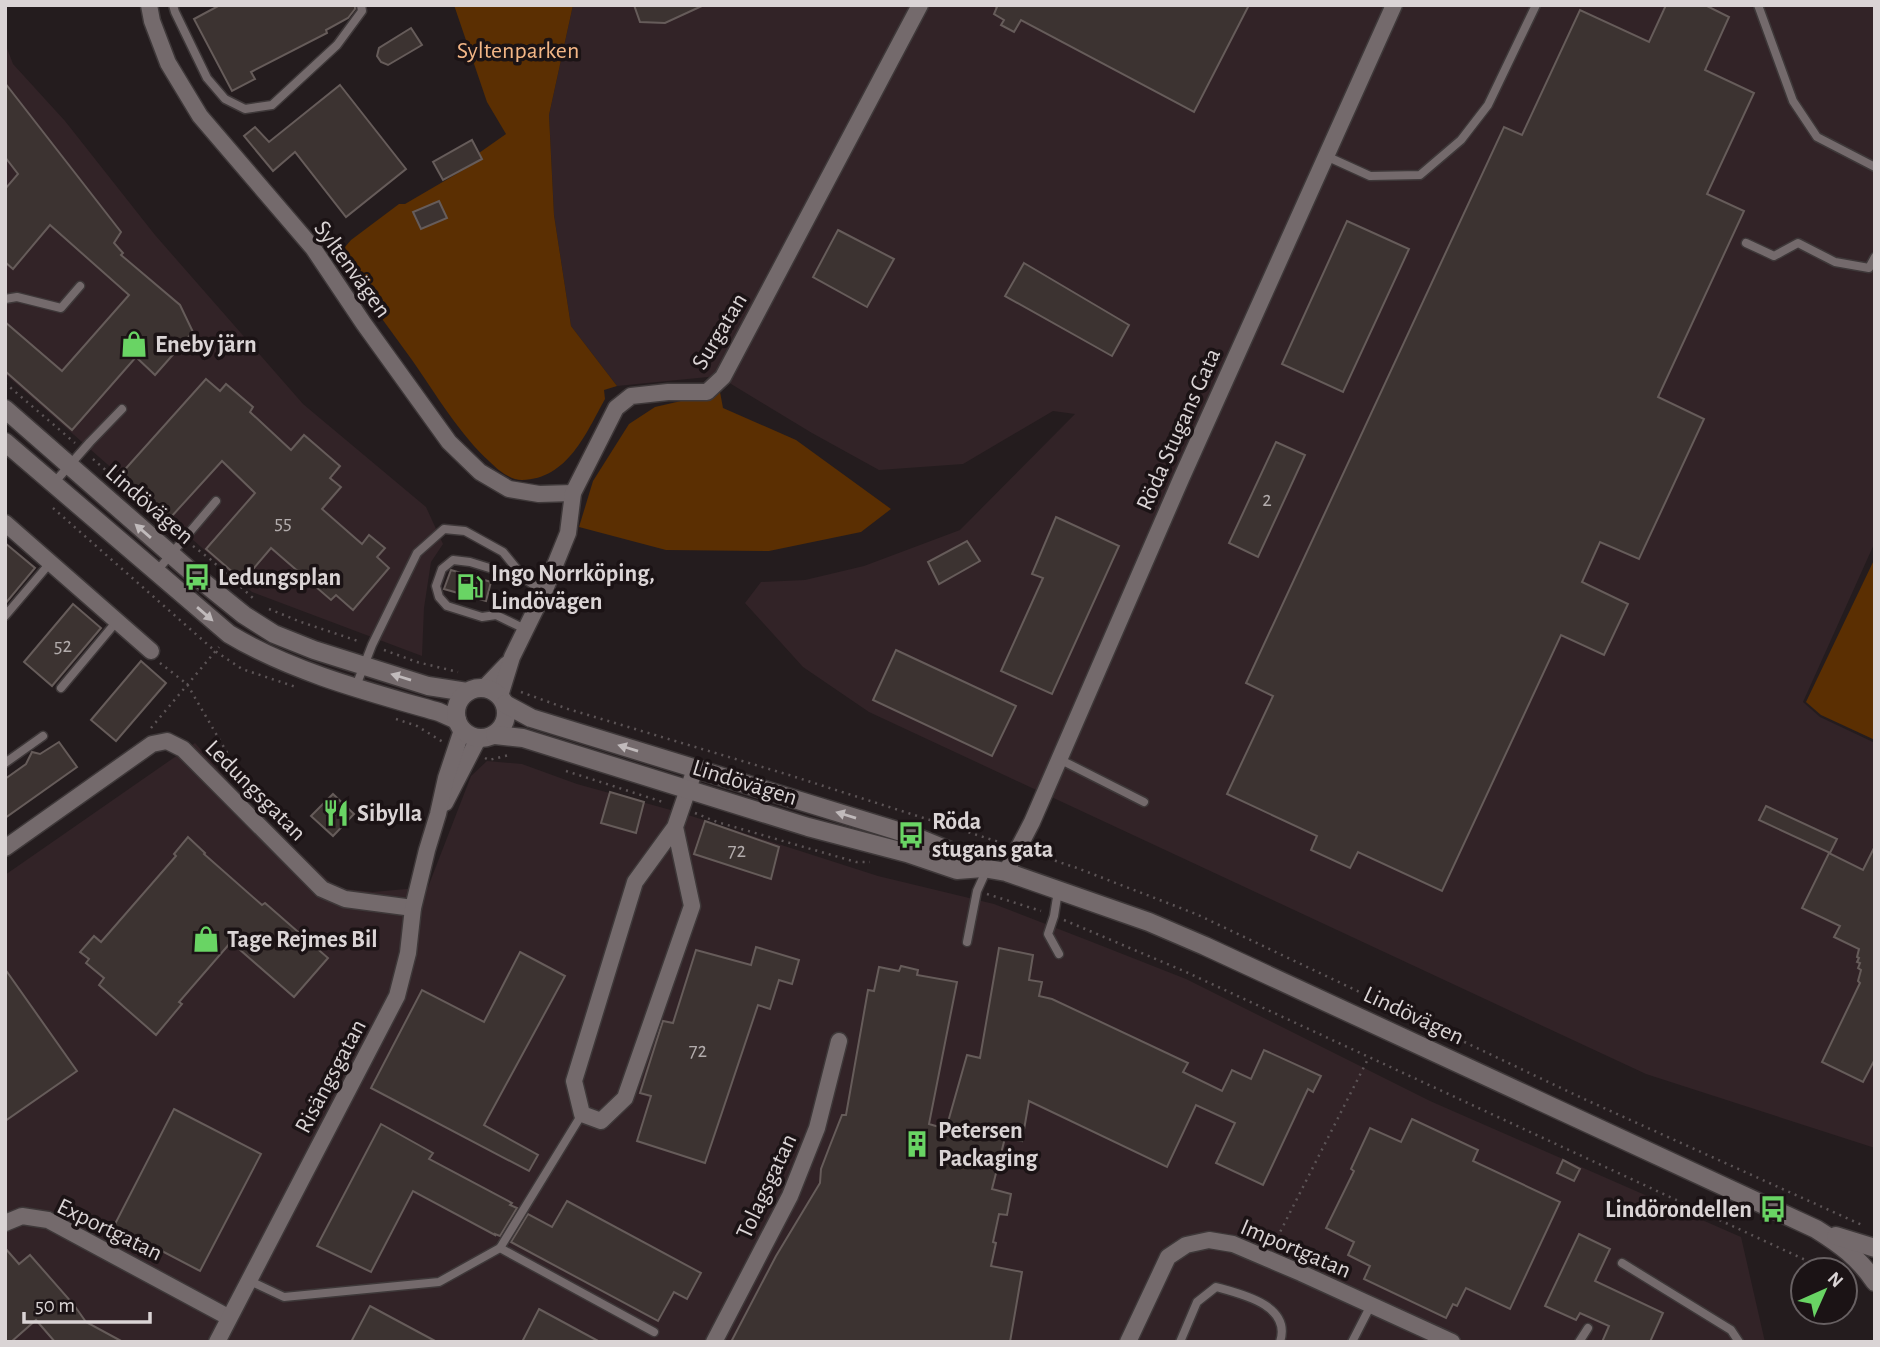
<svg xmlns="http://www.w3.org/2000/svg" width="1880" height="1347" viewBox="0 0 1880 1347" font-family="'Alegreya Sans',sans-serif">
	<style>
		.built { fill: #322327 }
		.green { fill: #5b2f02 }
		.building { fill: #3c3331; stroke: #665c5a; stroke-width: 2 }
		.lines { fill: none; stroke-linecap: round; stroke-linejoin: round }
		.service-casing { stroke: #3e3839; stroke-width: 11 }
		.minor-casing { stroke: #3e3839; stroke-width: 19 }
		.secondary-casing { stroke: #3e3839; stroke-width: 21 }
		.path { stroke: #5c5456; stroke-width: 2.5; stroke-dasharray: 2 5; stroke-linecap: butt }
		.service { stroke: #746a6c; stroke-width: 8 }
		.minor { stroke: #746a6c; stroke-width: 16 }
		.secondary { stroke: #746a6c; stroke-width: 18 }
		.oneway { fill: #c0babb }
		.labels { text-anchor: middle; stroke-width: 7; stroke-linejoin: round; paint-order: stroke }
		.number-label { font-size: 21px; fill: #b2acac }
		.park-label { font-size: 24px; fill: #f3b686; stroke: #1b1315 }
		.street-label { font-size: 24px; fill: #dad4d5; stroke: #1b1315 }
		.poi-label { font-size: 24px; font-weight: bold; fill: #dad4d5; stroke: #1b1315; text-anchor: start }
	</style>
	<rect width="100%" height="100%" fill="#241c1e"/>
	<g class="built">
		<polygon points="573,5 1875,5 1875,542 1803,702 1820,717 1875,743 1875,1148 1646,1074 869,712 803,667 745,603 761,582 805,580 864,566 960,530 1075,414 1053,411 963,464 879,470 812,433 718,376 617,386 571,326 554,215 549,115"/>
		<polygon points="5,43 13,64 65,121 155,235 303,404 426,507 443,544 431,562 424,608 422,656 252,592 5,374"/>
		<polygon points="195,743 244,799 336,888 373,892 428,887 471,776 487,761 522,764 577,784 685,814 878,876 994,904 1087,940 1186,979 1430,1101 1741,1237 1765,1342 5,1342 5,875"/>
	</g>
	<g class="green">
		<path d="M454,5H573L549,115L554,215L571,326L617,386L604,390L605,399C586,433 568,479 522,480C510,480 498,470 490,462C460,435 435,393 412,360C387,325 361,291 338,255L351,240L399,204H405L482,159L479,153L506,134L487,102Z"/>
		<polygon points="720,392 723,408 796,440 891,509 861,532 769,551 666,550 579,527 593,481 629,424 655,407"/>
		<polygon points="1875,558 1875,740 1821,715 1806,702"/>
	</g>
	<g class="building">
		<polygon points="220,5 355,5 355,9 348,18 326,30 327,33 251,72 255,79 232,91 194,19"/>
		<polygon points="634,5 704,5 665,23 640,22"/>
		<polygon points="993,5 1249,5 1194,112 1021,20 1014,32 1001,25 1004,20 994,14 997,7"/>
		<polygon points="1666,5 1705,5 1729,17 1705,70 1754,93 1707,194 1744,211 1658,397 1704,419 1639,559 1600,542 1582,582 1628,604 1604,655 1561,635 1442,891 1358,852 1350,868 1311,850 1317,836 1227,794 1273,696 1246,683 1504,127 1522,135 1580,10 1649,42"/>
		<polygon points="411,28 422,45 388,65 381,62 377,56 379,48"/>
		<polygon points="5,83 121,232 114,243 123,253 121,255 180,305 193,332 155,375 136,357 72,430 5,371 5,322 62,371 129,295 50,225 13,269 5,262 5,189 18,174 5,157"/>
		<polygon points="340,85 406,169 346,217 295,152 273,171 244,136 255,127 269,142"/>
		<polygon points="472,140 482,159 443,180 433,162"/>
		<polygon points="439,201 447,218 421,229 413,212"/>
		<polygon points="1347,221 1409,249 1343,392 1282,364"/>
		<polygon points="838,230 894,259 867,307 813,277"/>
		<polygon points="1024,263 1129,325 1112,356 1005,296"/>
		<polygon points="206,379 220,391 226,384 253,407 250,412 291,450 304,435 340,466 330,478 341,487 322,509 362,544 369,535 385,548 377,557 389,568 353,610 336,595 331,600 271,548 243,581 206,549 255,493 222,461 171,517 120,475"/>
		<polygon points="1276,442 1305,455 1258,557 1229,543"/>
		<polygon points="1056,517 1119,546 1052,694 1001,671 1043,578 1032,574"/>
		<polygon points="967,541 980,561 939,584 928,562"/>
		<polygon points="5,543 35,568 5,604"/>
		<polygon points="451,570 491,582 486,601 444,589"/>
		<polygon points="73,604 101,628 52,686 24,662"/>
		<polygon points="896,650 1016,706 992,756 873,700"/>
		<polygon points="141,661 166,683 116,741 91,720"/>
		<polygon points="59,742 77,767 5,818 5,779 26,764 32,752 40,754"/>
		<polygon points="610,792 644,802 636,833 601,823"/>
		<polygon points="333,794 354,814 333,836 311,816"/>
		<polygon points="1766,806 1837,839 1830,853 1759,820"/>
		<polygon points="705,821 779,847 771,879 694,854"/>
		<polygon points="188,837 205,853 204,854 262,905 265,903 328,958 294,997 231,942 179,1002 182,1004 156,1035 99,985 104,978 86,963 89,959 80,952 94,936 101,942 176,856 174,854"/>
		<polygon points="1875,846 1875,1059 1863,1082 1822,1062 1860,983 1858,981 1861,970 1858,968 1860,963 1857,962 1859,958 1857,957 1859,949 1834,937 1840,926 1802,908 1829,853 1863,870"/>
		<polygon points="756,947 799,960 792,984 779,980 770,1009 758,1005 705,1163 637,1141 651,1096 640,1093 660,1030 663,1021 673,1023 696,950 751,965"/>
		<polygon points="999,948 1033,955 1029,980 1042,982 1039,996 1052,999 1188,1063 1183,1072 1222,1091 1232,1070 1251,1079 1264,1050 1321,1076 1313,1092 1308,1089 1263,1185 1216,1163 1235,1123 1196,1105 1167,1167 1029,1101 1022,1141 1005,1138 992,1189 1011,1194 1007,1215 999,1214 993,1242 996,1243 991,1266 1022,1272 1010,1342 731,1342 776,1256 820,1183 821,1169 829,1148 842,1115 846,1115 868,990 874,991 879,967 899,971 901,966 918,970 917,975 957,982 929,1124 946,1129 967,1055 980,1058"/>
		<polygon points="520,952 565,976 484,1125 538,1155 529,1171 371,1088 422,990 484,1022"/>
		<polygon points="5,969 77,1071 5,1121"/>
		<polygon points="174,1109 261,1154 200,1271 114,1226"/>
		<polygon points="1412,1119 1478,1150 1473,1161 1560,1202 1510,1309 1466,1288 1457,1306 1453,1304 1446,1318 1364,1279 1370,1266 1348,1255 1354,1242 1326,1228 1354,1171 1351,1169 1370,1128 1401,1142"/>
		<polygon points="381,1124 433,1153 429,1159 512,1203 510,1205 517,1208 500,1236 495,1234 495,1235 413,1191 371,1272 317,1246"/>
		<polygon points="1563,1160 1580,1169 1574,1181 1557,1173"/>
		<polygon points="567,1201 701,1273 687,1299 674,1292 658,1321 511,1242 528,1214 552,1227"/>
		<polygon points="1579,1234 1610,1249 1595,1281 1663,1313 1650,1342 1602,1342 1609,1326 1580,1313 1576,1320 1545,1306"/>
		<polygon points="5,1248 19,1264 30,1255 74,1305 86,1322 123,1342 55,1342 36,1320 11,1342 5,1342"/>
		<polygon points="370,1306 437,1342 351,1342"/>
		<polygon points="539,1309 600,1342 522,1342"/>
	</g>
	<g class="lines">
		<defs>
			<g id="service">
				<polyline points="173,5 175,12 207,78 225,99 245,109 272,105 337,45 362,11 361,5"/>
				<polyline points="1758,5 1793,101 1817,137 1875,167"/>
				<polyline points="1326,156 1370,176 1420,175 1461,140 1488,105 1536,5"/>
				<polyline points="1746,243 1774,256 1798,243 1835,262 1869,268 1875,257"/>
				<polyline points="5,299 17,297 61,308 80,286"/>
				<polyline points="53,484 90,442 122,409"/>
				<polyline points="156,572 216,501"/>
				<polyline points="5,616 50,563"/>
				<polyline points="527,630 496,615 482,617 447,606 439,597 436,586 442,569 453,560 470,562 525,579 544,592"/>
				<polyline points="356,686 372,645 417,553 444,529 465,531 503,552 525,579"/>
				<polyline points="61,688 117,621"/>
				<polyline points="1059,759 1144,802"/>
				<polyline points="5,763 43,736"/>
				<polyline points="1058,891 1054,916 1048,934 1059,954"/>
				<polyline points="967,942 977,891 987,869"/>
				<polyline points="500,1248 654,1332"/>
				<polyline points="1622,1263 1731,1330 1739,1342"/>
				<polyline points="248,1280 284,1297 439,1282 500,1248 582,1114"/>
				<path d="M1180,1342L1197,1302L1216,1287C1241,1294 1292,1305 1280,1342"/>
				<polyline points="1352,1342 1371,1305"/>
				<polyline points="1579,1342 1588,1328"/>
			</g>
			<g id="minor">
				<polyline points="149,5 152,21 168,63 200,116 313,248 364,324 449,442 480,472 509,489 539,494 573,493"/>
				<polyline points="5,523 151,651"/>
				<polyline points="484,688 507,664"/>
				<polyline points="500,696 512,657 544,592 568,533 573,493 616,408 631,396 668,392 707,392 723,377 920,5"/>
				<polyline points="445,803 478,739"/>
				<polyline points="675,827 635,882 574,1081 582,1114 601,1121 625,1098 692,906 675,827 695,769"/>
				<polyline points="5,848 152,744 167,741 183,749 322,889 345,899 413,908"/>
				<polyline points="1006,872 1032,822 1181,479 1394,5"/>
				<polyline points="5,1223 22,1216 48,1220 228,1317"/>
				<polyline points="217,1342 397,996 408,953 413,908 427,850 438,814 446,778 462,730"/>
				<polyline points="714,1342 790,1196 817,1128 839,1041"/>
				<polyline points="1128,1342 1168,1257 1186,1245 1209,1240 1233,1244 1301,1273 1452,1342"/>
			</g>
			<g id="secondary">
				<polyline points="5,409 197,577 244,615 274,634 314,650 428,686 467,692"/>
				<path d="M5,442L229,634C292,672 369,692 439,712L457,720"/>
				<circle cx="481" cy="713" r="25"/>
				<path d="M505,704L531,718L911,835L962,856L983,868L1006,872L1149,922L1205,946L1816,1229C1840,1244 1859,1258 1875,1282"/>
				<polyline points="495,735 523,738 808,827 907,853 957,870 983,868"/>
				<polyline points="1836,1236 1875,1248"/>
			</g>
		</defs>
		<use href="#service" class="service-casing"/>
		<use href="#minor" class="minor-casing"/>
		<use href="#secondary" class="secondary-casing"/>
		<g class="path">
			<polyline points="5,383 75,443"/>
			<polyline points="93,459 175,531"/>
			<polyline points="53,508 215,651 242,669 296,687"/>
			<polyline points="193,546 210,559 254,599"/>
			<polyline points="269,609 301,622 361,642"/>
			<polyline points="384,650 417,662 458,672"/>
			<polyline points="160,663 187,684 236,768 270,803 264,809"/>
			<polyline points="521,692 568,709 789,775 1002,843"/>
			<polyline points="396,719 417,726 443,742"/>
			<polyline points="151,728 219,647"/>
			<polyline points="485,758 489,760 509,755"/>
			<polyline points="566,771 666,803"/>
			<polyline points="695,813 717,822 856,862 870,862"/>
			<polyline points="1035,854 1077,868 1196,914 1584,1099 1862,1225"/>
			<polyline points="987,894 1041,911"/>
			<polyline points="1064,920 1186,972 1827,1270"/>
			<polyline points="1274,1244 1369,1057"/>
		</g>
		<use href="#service" class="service"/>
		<use href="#minor" class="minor"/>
		<use href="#secondary" class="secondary"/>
	</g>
	<defs><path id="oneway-solid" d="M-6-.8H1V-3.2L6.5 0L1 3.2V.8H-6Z" transform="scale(1.75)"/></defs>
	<g class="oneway">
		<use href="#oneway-solid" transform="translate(143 531) rotate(-139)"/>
		<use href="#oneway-solid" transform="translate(205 614) rotate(41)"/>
		<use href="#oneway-solid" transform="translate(401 677) rotate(-163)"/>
		<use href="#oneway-solid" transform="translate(628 748) rotate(-163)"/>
		<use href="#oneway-solid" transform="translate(846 815) rotate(-163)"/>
	</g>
	<defs>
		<symbol id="shop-bare" viewBox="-9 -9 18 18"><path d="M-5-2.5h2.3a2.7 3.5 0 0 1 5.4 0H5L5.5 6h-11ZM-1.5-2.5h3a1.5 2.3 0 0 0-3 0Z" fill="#69d464" stroke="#1b1315" stroke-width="2.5" paint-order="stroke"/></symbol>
		<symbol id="bus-bare" viewBox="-9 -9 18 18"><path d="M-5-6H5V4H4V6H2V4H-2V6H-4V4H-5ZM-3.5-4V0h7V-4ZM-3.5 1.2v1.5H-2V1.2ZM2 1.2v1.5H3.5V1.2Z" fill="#69d464" stroke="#1b1315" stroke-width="2.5" paint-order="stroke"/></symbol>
		<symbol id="fuel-bare" viewBox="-9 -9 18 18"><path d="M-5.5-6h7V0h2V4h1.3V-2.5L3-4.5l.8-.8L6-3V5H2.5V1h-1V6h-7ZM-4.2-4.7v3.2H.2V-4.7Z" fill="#69d464" stroke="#1b1315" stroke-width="2.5" paint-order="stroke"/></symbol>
		<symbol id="restaurant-bare" viewBox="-9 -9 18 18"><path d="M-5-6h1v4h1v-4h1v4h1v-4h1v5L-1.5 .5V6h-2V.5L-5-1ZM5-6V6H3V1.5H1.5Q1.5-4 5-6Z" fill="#69d464" stroke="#1b1315" stroke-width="2.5" paint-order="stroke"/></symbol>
		<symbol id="building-bare" viewBox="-9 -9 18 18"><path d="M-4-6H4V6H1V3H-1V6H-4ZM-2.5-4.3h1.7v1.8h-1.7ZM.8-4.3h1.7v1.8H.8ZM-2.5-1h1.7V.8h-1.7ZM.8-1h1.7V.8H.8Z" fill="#69d464" stroke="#1b1315" stroke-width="2.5" paint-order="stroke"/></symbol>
	</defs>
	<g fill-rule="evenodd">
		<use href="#shop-bare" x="115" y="325" width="38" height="38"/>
		<use href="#bus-bare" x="178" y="558" width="38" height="38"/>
		<use href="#fuel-bare" x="451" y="568" width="38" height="38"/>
		<use href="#restaurant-bare" x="317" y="794" width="38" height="38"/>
		<use href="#bus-bare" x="892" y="816" width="38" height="38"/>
		<use href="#shop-bare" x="187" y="920" width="38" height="38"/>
		<use href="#building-bare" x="898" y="1125" width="38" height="38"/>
		<use href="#bus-bare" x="1754" y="1190" width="38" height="38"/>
	</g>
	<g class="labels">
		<g class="number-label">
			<text x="1267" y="506">2</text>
			<text x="283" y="529">55</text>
			<text x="63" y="652">52</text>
			<text x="737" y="857">72</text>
			<text x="698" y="1057">72</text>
		</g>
		<g class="park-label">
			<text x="518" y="58">Syltenparken</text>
		</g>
		<g class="street-label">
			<text transform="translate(353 269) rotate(54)" y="8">Syltenvägen</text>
			<text transform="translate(719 331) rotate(-59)" y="8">Surgatan</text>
			<text transform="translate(1178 429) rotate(-66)" y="8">Röda Stugans Gata</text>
			<text transform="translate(150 504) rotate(41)" y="8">Lindövägen</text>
			<text transform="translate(745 782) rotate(17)" y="8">Lindövägen</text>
			<text transform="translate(256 790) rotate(45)" y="8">Ledungsgatan</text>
			<text transform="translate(1414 1015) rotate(25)" y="8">Lindövägen</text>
			<text transform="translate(330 1076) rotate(-62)" y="8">Risängsgatan</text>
			<text transform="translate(766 1186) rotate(-65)" y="8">Tolagsgatan</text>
			<text transform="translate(110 1229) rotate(26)" y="8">Exportgatan</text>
			<text transform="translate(1296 1248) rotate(23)" y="8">Importgatan</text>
		</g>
		<g class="poi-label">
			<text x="155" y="352">Eneby järn</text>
			<text x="491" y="581">Ingo Norrköping,<tspan x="491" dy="28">Lindövägen</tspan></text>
			<text x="218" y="585">Ledungsplan</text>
			<text x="357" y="821">Sibylla</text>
			<text x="932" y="829">Röda<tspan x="932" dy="28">stugans gata</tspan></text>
			<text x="227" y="947">Tage Rejmes Bil</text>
			<text x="938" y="1138">Petersen<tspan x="938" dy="28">Packaging</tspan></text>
			<text x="1752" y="1217" text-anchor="end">Lindörondellen</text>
		</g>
	</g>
	<rect width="1880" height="1347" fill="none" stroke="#dad4d5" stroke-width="14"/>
	<g transform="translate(1824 1291) rotate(45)"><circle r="33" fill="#1b1315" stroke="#676062" stroke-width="2"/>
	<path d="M0-5L12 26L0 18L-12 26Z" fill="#69d464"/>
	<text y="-10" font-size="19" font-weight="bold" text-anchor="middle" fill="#dad4d5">N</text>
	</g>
	<path d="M24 1312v10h126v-10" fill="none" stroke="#dad4d5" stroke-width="3.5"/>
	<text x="35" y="1312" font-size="21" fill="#dad4d5" stroke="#1b1315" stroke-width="5" paint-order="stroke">50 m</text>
</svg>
